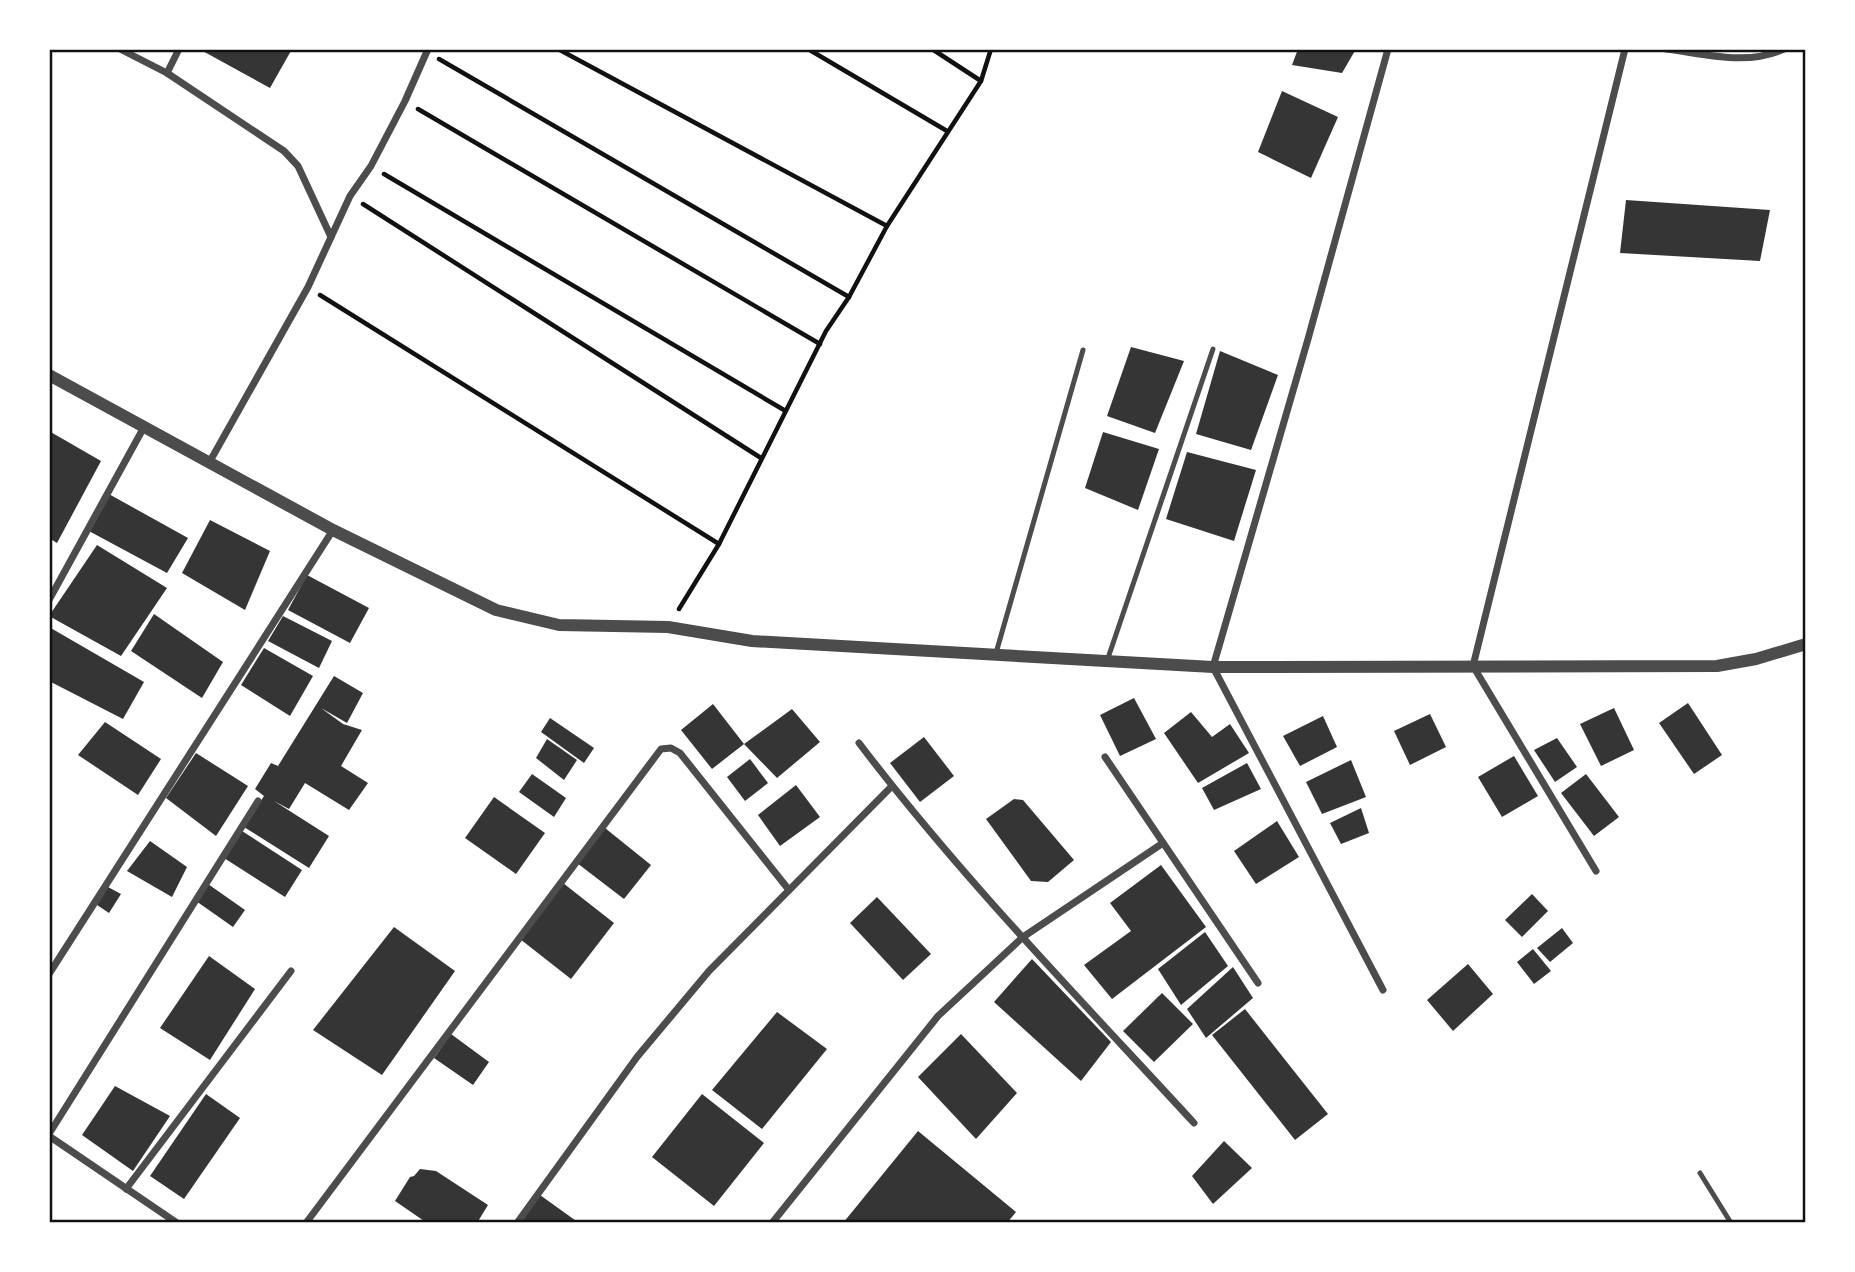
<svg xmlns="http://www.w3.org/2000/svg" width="1855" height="1272" viewBox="0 0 1855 1272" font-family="'PT Sans Narrow',sans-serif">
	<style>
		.building { fill: #353535 }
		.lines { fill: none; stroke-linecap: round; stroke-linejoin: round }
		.path { stroke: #111; stroke-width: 4.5 }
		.service { stroke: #4c4c4c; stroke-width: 5 }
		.minor { stroke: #4c4c4c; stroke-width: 7 }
		.tertiary { stroke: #4c4c4c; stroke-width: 12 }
		.neatline { fill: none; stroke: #111; stroke-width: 2.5 }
	</style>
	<rect width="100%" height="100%" fill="#fff"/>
	<g class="building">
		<polygon points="199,49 292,49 270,88"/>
		<polygon points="1298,49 1356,49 1342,73 1292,65"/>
		<polygon points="1282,91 1338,117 1311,178 1258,152"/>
		<polygon points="1626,200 1770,210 1760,261 1620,253"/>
		<polygon points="1131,347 1184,361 1155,433 1107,416"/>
		<polygon points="1220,351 1278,375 1251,450 1196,434"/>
		<polygon points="49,431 101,461 57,543 49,538"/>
		<polygon points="1103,432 1159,449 1138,510 1085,488"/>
		<polygon points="1187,452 1256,470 1234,541 1166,519"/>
		<polygon points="107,493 188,538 167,573 87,530"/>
		<polygon points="210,520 270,551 245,610 182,573"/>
		<polygon points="97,545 167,588 121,656 49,616"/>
		<polygon points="307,575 369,608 350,643 288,610"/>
		<polygon points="154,614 223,662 202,698 131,651"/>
		<polygon points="283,616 332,641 319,668 268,641"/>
		<polygon points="49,627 144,682 123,719 49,681"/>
		<polygon points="264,648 313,676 290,716 241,685"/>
		<polygon points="334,676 363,693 347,723 321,708 343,724 362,730 341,766 368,783 349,810 305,783 289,809 274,801 329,836 309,868 244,827 264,796 255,789 271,763 278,766"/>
		<polygon points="1134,698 1156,739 1120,756 1100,715"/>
		<polygon points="1688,703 1722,755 1694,774 1659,723"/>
		<polygon points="713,704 744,744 792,709 820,742 777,778 744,744 712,769 681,730"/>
		<polygon points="1614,708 1634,750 1601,766 1580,724"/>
		<polygon points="1191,712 1212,737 1230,724 1249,753 1198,783 1164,733"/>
		<polygon points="1430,714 1446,747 1410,765 1394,731"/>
		<polygon points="1323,716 1337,747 1300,766 1283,736"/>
		<polygon points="550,718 594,748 584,763 541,732"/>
		<polygon points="105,722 161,759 138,795 78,755"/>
		<polygon points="924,737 954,776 920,802 890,763"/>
		<polygon points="1557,738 1577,767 1555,782 1534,750"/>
		<polygon points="547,739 577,760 564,780 536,758"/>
		<polygon points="196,753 248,786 216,836 166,798"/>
		<polygon points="1514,756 1538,796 1502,817 1478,777"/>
		<polygon points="750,759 768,783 745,801 727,777"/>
		<polygon points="1351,760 1366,797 1322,814 1306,782"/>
		<polygon points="1247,763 1261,789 1214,810 1202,788"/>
		<polygon points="532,774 566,798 554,817 519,792"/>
		<polygon points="1586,774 1619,817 1594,836 1561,793"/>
		<polygon points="796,785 820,817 780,846 758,815"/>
		<polygon points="494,797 545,833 516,874 465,838"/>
		<polygon points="1014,799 1023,800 1074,860 1048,882 1031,881 986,819"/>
		<polygon points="1361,808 1369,833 1341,844 1330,823"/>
		<polygon points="1277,821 1299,857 1256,884 1234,851"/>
		<polygon points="605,828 651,865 624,899 577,863"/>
		<polygon points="242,831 302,870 285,897 224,858"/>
		<polygon points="150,841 187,867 172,897 127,871"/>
		<polygon points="1161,865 1206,927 1112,999 1084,965 1131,931 1110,903"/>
		<polygon points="563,883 614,923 571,979 520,939"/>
		<polygon points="208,884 245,910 233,927 196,901"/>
		<polygon points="108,887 121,894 109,913 97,905"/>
		<polygon points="1532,894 1548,911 1522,937 1505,920"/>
		<polygon points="877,897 931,954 903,980 850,923"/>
		<polygon points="394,927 455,971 382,1075 313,1030"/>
		<polygon points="1562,928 1573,943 1550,962 1537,948"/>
		<polygon points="1205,932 1228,966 1181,1005 1158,969"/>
		<polygon points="1533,949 1551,971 1534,984 1517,962"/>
		<polygon points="209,956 255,989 210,1060 160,1028"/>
		<polygon points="1032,959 1111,1042 1081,1081 994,1002"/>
		<polygon points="1468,964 1493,994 1453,1031 1427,1000"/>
		<polygon points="1233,967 1253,998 1206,1038 1187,1009"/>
		<polygon points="1162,993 1193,1024 1154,1062 1123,1031"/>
		<polygon points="1245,1009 1328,1114 1295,1140 1212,1035"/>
		<polygon points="777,1012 827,1049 762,1129 712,1090"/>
		<polygon points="451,1034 489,1062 473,1085 434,1058"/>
		<polygon points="961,1034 1017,1093 976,1139 918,1077"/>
		<polygon points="115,1086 170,1116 133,1171 82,1135"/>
		<polygon points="206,1094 240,1118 184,1199 150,1176"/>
		<polygon points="702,1094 764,1143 714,1206 652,1157"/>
		<polygon points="918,1131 1016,1212 1007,1223 843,1223"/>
		<polygon points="1224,1141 1252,1168 1213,1204 1192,1176"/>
		<polygon points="420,1169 436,1171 488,1205 477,1223 427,1223 395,1201 410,1177 414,1176"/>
		<polygon points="540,1195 579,1223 519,1223"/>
	</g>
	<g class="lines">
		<g class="path">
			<polyline points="558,49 887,226"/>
			<polyline points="808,49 947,131"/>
			<polyline points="932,49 981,81"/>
			<polyline points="439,59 849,297"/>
			<polyline points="418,109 820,344"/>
			<polyline points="384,174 784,410"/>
			<polyline points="363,204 761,458"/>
			<polyline points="320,295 719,544"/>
			<polyline points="679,609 719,544 826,331 849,297 887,226 981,81 991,49"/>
		</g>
		<g class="service">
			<polyline points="996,653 1083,350"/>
			<polyline points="1107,661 1213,349"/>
			<polyline points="1700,1173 1731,1223"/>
		</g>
		<g class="minor">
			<polyline points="120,49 167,73 284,151 298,166 331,237"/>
			<path d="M1666,49C1706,54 1747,66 1784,49"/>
			<polyline points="167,73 179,49"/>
			<polyline points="209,463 308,287 350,196 371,166 405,101 428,49"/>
			<polyline points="49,600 144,427"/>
			<path d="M859,743C961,877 1080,999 1194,1123"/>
			<polyline points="1105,757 1258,983"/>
			<polyline points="1596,871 1473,666 1625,49"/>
			<polyline points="49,974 333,530"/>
			<polyline points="1383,990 1213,667 1308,339 1388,49"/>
			<polyline points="49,1134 258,801"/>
			<polyline points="49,1136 177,1223"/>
			<polyline points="126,1189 291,971"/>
			<polyline points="306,1223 661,749 671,748 680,753 789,890"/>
			<polyline points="517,1223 637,1057 709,971 892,786"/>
			<polyline points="772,1223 938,1016 1023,937 1163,843"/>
		</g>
		<polyline class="tertiary" points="49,375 333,530 496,610 559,625 668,627 752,641 1213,667 1717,666 1756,659 1806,644"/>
	</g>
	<rect width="1855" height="1272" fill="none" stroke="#ffffff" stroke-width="102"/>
	<rect x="51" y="51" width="1753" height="1170" class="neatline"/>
</svg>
